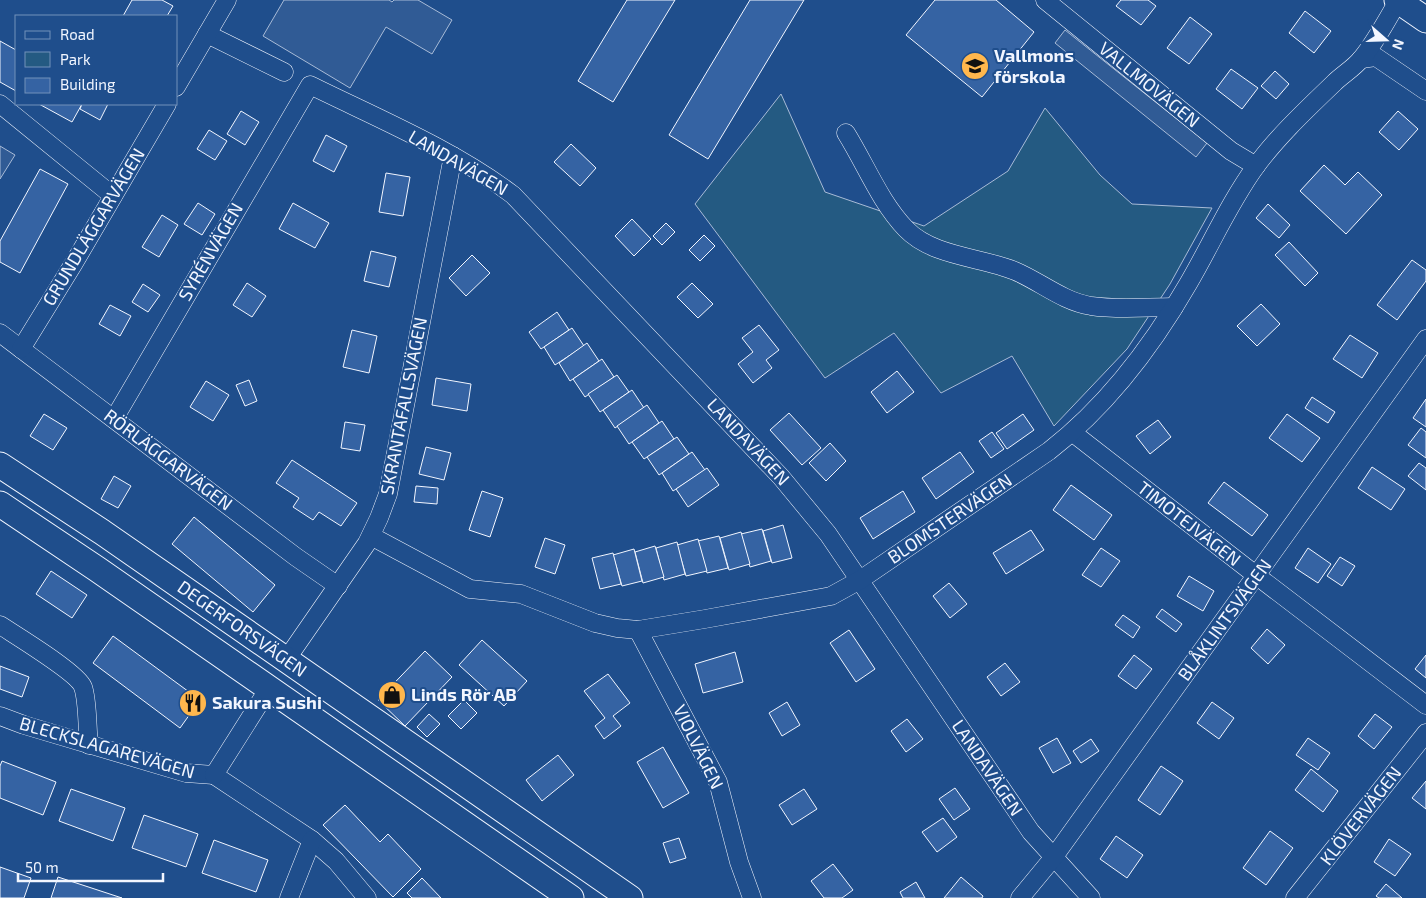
<svg xmlns="http://www.w3.org/2000/svg" width="1426" height="898" viewBox="0 0 1426 898" font-family="'Exo 2',sans-serif">
	<style>
		.green { fill: #245a82; stroke: #a8bbd7 }
		.parking { fill: #305b95; stroke: #a8bbd7 }
		.building { fill: #3563a3; stroke: #f2f6ff }
		.lines { fill: none; stroke-linecap: round; stroke-linejoin: round }
		.street-casing { stroke: #f2f6ff; stroke-width: 19 }
		.secondary-casing { stroke: #f2f6ff; stroke-width: 27 }
		.street { stroke: #1f4e8c; stroke-width: 18 }
		.secondary { stroke: #1f4e8c; stroke-width: 25 }
		.labels { text-anchor: middle; stroke-width: 4; stroke-linejoin: round; paint-order: stroke }
		.poi-label { font-size: 18px; font-weight: bold; fill: #f2f6ff; stroke: #1f4e8c; text-anchor: start }
		.street-label { font-size: 18px; fill: #f2f6ff; stroke: #1f4e8c }
	</style>
	<rect width="100%" height="100%" fill="#1f4e8c"/>
	<polygon class="green" points="781,94 825,192 924,226 1008,171 1045,108 1100,175 1132,204 1212,208 1170,284 1127,349 1054,426 1012,356 941,393 894,333 825,378 695,204"/>
	<g class="parking">
		<polygon points="284,0 389,0 392,2 394,0 418,0 452,20 432,54 386,27 350,88 263,36"/>
		<polygon points="1065,30 1207,143 1196,157 1055,43"/>
		<polygon points="0,146 15,155 0,179"/>
	</g>
	<g class="building">
		<polygon points="132,0 162,0 173,6 167,16 123,16"/>
		<polygon points="627,0 675,0 613,102 578,81"/>
		<polygon points="750,0 804,0 708,159 669,135"/>
		<polygon points="935,0 996,0 1034,32 982,97 906,35"/>
		<polygon points="1121,0 1148,0 1156,6 1141,25 1116,6"/>
		<polygon points="1305,11 1331,31 1314,53 1289,33"/>
		<polygon points="1190,17 1212,34 1189,64 1167,48"/>
		<polygon points="0,41 16,50 16,91 0,82"/>
		<polygon points="1231,69 1258,88 1242,109 1216,89"/>
		<polygon points="1275,71 1289,84 1276,99 1261,86"/>
		<polygon points="39,104 82,104 72,122"/>
		<polygon points="82,104 108,104 100,120 80,109"/>
		<polygon points="241,111 259,122 245,145 227,134"/>
		<polygon points="1398,111 1418,129 1399,150 1379,132"/>
		<polygon points="209,130 227,141 215,160 197,149"/>
		<polygon points="326,135 347,146 334,172 313,161"/>
		<polygon points="571,144 596,168 580,186 554,162"/>
		<polygon points="1324,165 1345,185 1358,172 1382,195 1346,234 1300,191"/>
		<polygon points="40,169 68,184 20,273 0,262 0,241"/>
		<polygon points="386,173 410,177 403,216 379,212"/>
		<polygon points="198,203 215,214 202,235 184,224"/>
		<polygon points="293,203 329,223 315,248 279,229"/>
		<polygon points="1268,204 1290,225 1279,238 1256,218"/>
		<polygon points="162,215 178,225 159,257 142,247"/>
		<polygon points="632,219 651,239 634,256 615,236"/>
		<polygon points="666,223 675,232 662,245 653,236"/>
		<polygon points="704,235 715,246 700,261 689,250"/>
		<polygon points="1289,242 1318,273 1305,286 1275,255"/>
		<polygon points="371,251 396,257 389,287 364,281"/>
		<polygon points="472,255 490,273 466,296 449,278"/>
		<polygon points="1412,260 1426,270 1426,281 1397,320 1377,305"/>
		<polygon points="247,283 266,296 252,317 233,305"/>
		<polygon points="692,283 713,304 698,318 677,297"/>
		<polygon points="143,284 160,295 148,312 132,302"/>
		<polygon points="1261,304 1280,324 1257,346 1237,326"/>
		<polygon points="110,305 131,316 120,336 99,324"/>
		<polygon points="557,312 569,330 541,349 529,332"/>
		<polygon points="759,325 779,350 766,360 772,368 753,383 738,364 753,352 742,338"/>
		<polygon points="572,328 584,346 555,365 544,347"/>
		<polygon points="352,330 377,336 369,373 343,367"/>
		<polygon points="1350,335 1378,353 1362,378 1333,359"/>
		<polygon points="587,343 599,361 570,381 559,363"/>
		<polygon points="602,359 614,377 585,397 573,379"/>
		<polygon points="897,371 914,392 887,413 871,392"/>
		<polygon points="617,375 629,392 600,412 588,394"/>
		<polygon points="436,378 471,384 467,411 432,405"/>
		<polygon points="249,380 257,401 245,406 236,385"/>
		<polygon points="206,381 229,395 213,421 190,407"/>
		<polygon points="632,390 644,408 615,428 603,410"/>
		<polygon points="1312,397 1335,412 1328,423 1305,408"/>
		<polygon points="1426,399 1426,427 1413,418"/>
		<polygon points="647,405 659,423 629,444 617,426"/>
		<polygon points="789,413 821,448 802,465 770,430"/>
		<polygon points="44,414 67,428 53,450 30,436"/>
		<polygon points="1023,414 1034,430 1007,449 996,433"/>
		<polygon points="1287,414 1320,438 1302,462 1269,438"/>
		<polygon points="1158,420 1171,437 1150,454 1136,436"/>
		<polygon points="662,421 674,439 644,459 632,442"/>
		<polygon points="345,422 365,425 360,451 341,448"/>
		<polygon points="1421,428 1426,432 1426,458 1408,445"/>
		<polygon points="992,432 1004,449 991,458 979,441"/>
		<polygon points="677,437 689,454 659,475 647,457"/>
		<polygon points="830,443 846,461 826,481 809,463"/>
		<polygon points="426,447 451,453 444,480 419,474"/>
		<polygon points="692,452 705,470 673,491 662,473"/>
		<polygon points="960,452 974,472 936,499 922,478"/>
		<polygon points="292,460 357,503 341,526 319,512 313,520 293,507 299,498 276,483"/>
		<polygon points="1419,463 1426,468 1426,490 1408,476"/>
		<polygon points="1372,467 1405,489 1391,510 1358,488"/>
		<polygon points="707,468 719,485 688,507 676,489"/>
		<polygon points="114,476 131,486 118,508 101,499"/>
		<polygon points="1224,482 1268,515 1252,536 1208,503"/>
		<polygon points="1071,485 1112,515 1094,540 1053,510"/>
		<polygon points="416,486 438,488 437,504 414,502"/>
		<polygon points="482,491 503,498 490,537 469,530"/>
		<polygon points="903,491 915,512 873,539 860,518"/>
		<polygon points="194,517 275,585 253,612 172,544"/>
		<polygon points="783,525 792,558 772,563 763,531"/>
		<polygon points="762,529 771,561 750,567 741,534"/>
		<polygon points="1031,530 1044,550 1006,574 993,553"/>
		<polygon points="741,532 750,564 729,570 720,538"/>
		<polygon points="719,536 728,568 707,573 698,541"/>
		<polygon points="545,538 565,545 555,574 535,567"/>
		<polygon points="698,539 707,571 686,576 677,545"/>
		<polygon points="677,542 685,574 664,580 656,548"/>
		<polygon points="655,546 664,577 643,583 635,552"/>
		<polygon points="1101,548 1120,561 1101,587 1082,575"/>
		<polygon points="1308,548 1331,564 1318,583 1295,568"/>
		<polygon points="634,549 642,581 622,586 613,555"/>
		<polygon points="613,553 621,584 600,589 592,558"/>
		<polygon points="1340,557 1355,566 1342,586 1327,576"/>
		<polygon points="51,571 87,595 72,618 36,594"/>
		<polygon points="1189,576 1214,591 1203,611 1177,596"/>
		<polygon points="949,583 967,604 950,618 933,596"/>
		<polygon points="1162,609 1182,624 1176,632 1156,617"/>
		<polygon points="1123,615 1140,627 1133,638 1115,625"/>
		<polygon points="1267,629 1285,645 1268,664 1251,648"/>
		<polygon points="849,630 875,669 856,682 830,643"/>
		<polygon points="113,636 200,700 180,728 93,663"/>
		<polygon points="482,640 527,681 504,706 459,665"/>
		<polygon points="425,651 452,677 405,726 378,700"/>
		<polygon points="735,652 743,682 703,693 695,664"/>
		<polygon points="1134,655 1152,669 1136,689 1118,676"/>
		<polygon points="1426,655 1426,678 1415,669"/>
		<polygon points="1005,663 1020,682 1001,696 987,677"/>
		<polygon points="0,666 29,677 22,697 0,689"/>
		<polygon points="608,674 630,703 613,716 621,726 604,739 595,726 605,718 584,691"/>
		<polygon points="464,700 477,713 461,729 448,716"/>
		<polygon points="787,702 800,725 782,736 769,713"/>
		<polygon points="1212,702 1234,718 1219,739 1197,723"/>
		<polygon points="429,714 440,724 427,737 417,727"/>
		<polygon points="1375,714 1392,727 1374,749 1358,736"/>
		<polygon points="907,719 923,739 906,752 891,731"/>
		<polygon points="1057,738 1071,763 1053,773 1039,748"/>
		<polygon points="1308,738 1330,753 1318,770 1296,755"/>
		<polygon points="1091,739 1099,751 1081,763 1073,751"/>
		<polygon points="663,747 689,793 663,808 637,762"/>
		<polygon points="558,755 574,775 542,801 526,780"/>
		<polygon points="2,761 56,782 43,815 0,798 0,766"/>
		<polygon points="1161,766 1183,781 1160,815 1138,800"/>
		<polygon points="1311,769 1338,791 1323,812 1295,790"/>
		<polygon points="1426,781 1426,809 1412,798"/>
		<polygon points="955,788 970,809 954,820 939,799"/>
		<polygon points="71,789 125,808 113,841 59,821"/>
		<polygon points="804,789 817,809 792,825 779,805"/>
		<polygon points="345,805 380,842 388,834 421,869 393,897 323,825"/>
		<polygon points="144,815 198,834 186,867 132,848"/>
		<polygon points="943,818 957,837 937,852 922,832"/>
		<polygon points="1270,831 1293,848 1266,885 1243,868"/>
		<polygon points="1116,836 1143,855 1127,878 1100,859"/>
		<polygon points="679,838 686,858 670,863 663,843"/>
		<polygon points="1389,839 1411,854 1395,876 1374,862"/>
		<polygon points="214,840 268,860 256,892 202,873"/>
		<polygon points="833,864 853,890 842,898 824,898 811,881"/>
		<polygon points="0,867 31,878 24,898 0,898"/>
		<polygon points="58,877 122,898 51,898"/>
		<polygon points="961,877 983,896 982,898 944,898"/>
		<polygon points="422,878 441,898 412,898 407,893"/>
		<polygon points="916,882 925,898 903,898 900,892"/>
		<polygon points="1386,884 1402,898 1379,898 1376,896"/>
	</g>
	<g class="lines">
		<defs>
			<g id="street">
				<polyline points="1045,0 1231,151 1256,166"/>
				<polyline points="207,34 284,72"/>
				<polyline points="1361,59 1376,57 1426,91"/>
				<polyline points="176,87 227,0"/>
				<polyline points="0,104 113,196"/>
				<path d="M846,133C866,165 880,202 906,229C933,257 982,257 1015,271C1041,282 1062,301 1091,306C1118,310 1147,307 1174,307"/>
				<polyline points="0,333 296,557 338,586"/>
				<polyline points="21,349 74,263 167,104"/>
				<path d="M114,419L310,85C377,118 454,150 513,195L781,477L828,534L1031,832L1091,898"/>
				<polyline points="1073,433 1257,576 1426,705"/>
				<path d="M371,536L470,589L521,594L595,623L617,628L638,630L705,619L831,596L860,580L1049,451C1107,406 1151,348 1188,284C1211,245 1229,203 1256,166C1278,136 1307,109 1334,83C1342,75 1354,68 1362,58C1376,41 1387,20 1398,1"/>
				<path d="M0,625C15,635 78,673 83,687C88,701 87,729 89,745"/>
				<polyline points="638,630 718,782 739,862 752,898"/>
				<polyline points="286,660 367,543 379,518 388,494 453,156"/>
				<polyline points="0,716 24,725 186,773 214,775"/>
				<polyline points="214,775 312,840 336,861 367,898"/>
				<polyline points="214,775 269,688"/>
				<polyline points="289,898 312,840"/>
				<polyline points="1020,898 1053,858 1426,339"/>
				<polyline points="1295,898 1426,733"/>
			</g>
			<g id="secondary">
				<polyline points="1397,0 1426,20"/>
				<polyline points="0,465 102,532 630,898"/>
				<polyline points="0,504 97,569 571,898"/>
			</g>
		</defs>
		<use href="#street" class="street-casing"/>
		<use href="#secondary" class="secondary-casing"/>
		<use href="#street" class="street"/>
		<use href="#secondary" class="secondary"/>
	</g>
	<defs>
		<symbol id="school-disc" viewBox="-11 -11 22 22"><circle r="9.5" fill="#ffb74d" stroke="#1f4e8c"/><path d="M0-5L7-2L0 1L-7-2ZM-4 1L0 2.5L4 1V4Q0 6-4 4Z" fill="#111"/></symbol>
		<symbol id="shop-disc" viewBox="-11 -11 22 22"><circle r="9.5" fill="#ffb74d" stroke="#1f4e8c"/><path d="M-5-2.5h2.3a2.7 3.5 0 0 1 5.4 0H5L5.5 6h-11ZM-1.5-2.5h3a1.5 2.3 0 0 0-3 0Z" fill="#111"/></symbol>
		<symbol id="restaurant-disc" viewBox="-11 -11 22 22"><circle r="9.5" fill="#ffb74d" stroke="#1f4e8c"/><path d="M-5-6h1v4h1v-4h1v4h1v-4h1v5L-1.5 .5V6h-2V.5L-5-1ZM5-6V6H3V1.5H1.5Q1.5-4 5-6Z" fill="#111"/></symbol>
	</defs>
	<g fill-rule="evenodd">
		<use href="#school-disc" x="959" y="50" width="32" height="32"/>
		<use href="#shop-disc" x="376" y="679" width="32" height="32"/>
		<use href="#restaurant-disc" x="177" y="687" width="32" height="32"/>
	</g>
	<g class="labels">
		<g class="poi-label">
			<text x="994" y="62">Vallmons<tspan x="994" dy="21">förskola</tspan></text>
			<text x="411" y="701">Linds Rör AB</text>
			<text x="212" y="709">Sakura Sushi</text>
		</g>
		<g class="street-label">
			<text transform="translate(1149 85) rotate(39)" y="6">VALLMOVÄGEN</text>
			<text transform="translate(458 163) rotate(30)" y="6">LANDAVÄGEN</text>
			<text transform="translate(94 227) rotate(-59)" y="6">GRUNDLÄGGARVÄGEN</text>
			<text transform="translate(211 252) rotate(-60)" y="6">SYRÉNVÄGEN</text>
			<text transform="translate(404 406) rotate(-79)" y="6">SKRANTAFALLSVÄGEN</text>
			<text transform="translate(748 442) rotate(47)" y="6">LANDAVÄGEN</text>
			<text transform="translate(168 460) rotate(37)" y="6">RÖRLÄGGARVÄGEN</text>
			<text transform="translate(950 519) rotate(-34)" y="6">BLOMSTERVÄGEN</text>
			<text transform="translate(1189 524) rotate(38)" y="6">TIMOTEJVÄGEN</text>
			<text transform="translate(1225 620) rotate(-54)" y="6">BLÅKLINTSVÄGEN</text>
			<text transform="translate(242 629) rotate(35)" y="6">DEGERFORSVÄGEN</text>
			<text transform="translate(698 747) rotate(64)" y="6">VIOLVÄGEN</text>
			<text transform="translate(107 748) rotate(16)" y="6">BLECKSLAGAREVÄGEN</text>
			<text transform="translate(987 768) rotate(56)" y="6">LANDAVÄGEN</text>
			<text transform="translate(1361 816) rotate(-52)" y="6">KLÖVERVÄGEN</text>
		</g>
	</g>
	<rect x="15" y="15" width="162" height="90" fill="#1f4e8c" stroke="#7391ba"/>
	<rect x="25" y="31" width="25" height="8" fill="#1f4e8c" stroke="#7391ba"/>
	<text x="60" y="40" font-size="15" fill="#f2f6ff">Road</text>
	<rect x="25" y="52" width="25" height="15" fill="#245a82" stroke="#7391ba"/>
	<text x="60" y="65" font-size="15" fill="#f2f6ff">Park</text>
	<rect x="25" y="78" width="25" height="15" fill="#3563a3" stroke="#7391ba"/>
	<text x="60" y="90" font-size="15" fill="#f2f6ff">Building</text>
	<g transform="translate(1386 40) rotate(110)" stroke="#1f4e8c" stroke-width="4" paint-order="stroke">
	<path d="M0-4L9 19L0 12L-9 19Z" fill="#f2f6ff"/>
	<text y="-8" font-size="14" font-weight="bold" text-anchor="middle" fill="#f2f6ff">N</text>
	</g>
	<path d="M18 873v8h145v-8" fill="none" stroke="#f2f6ff" stroke-width="2.5"/>
	<text x="25" y="873" font-size="15" fill="#f2f6ff" stroke="#1f4e8c" stroke-width="4" paint-order="stroke">50 m</text>
</svg>
